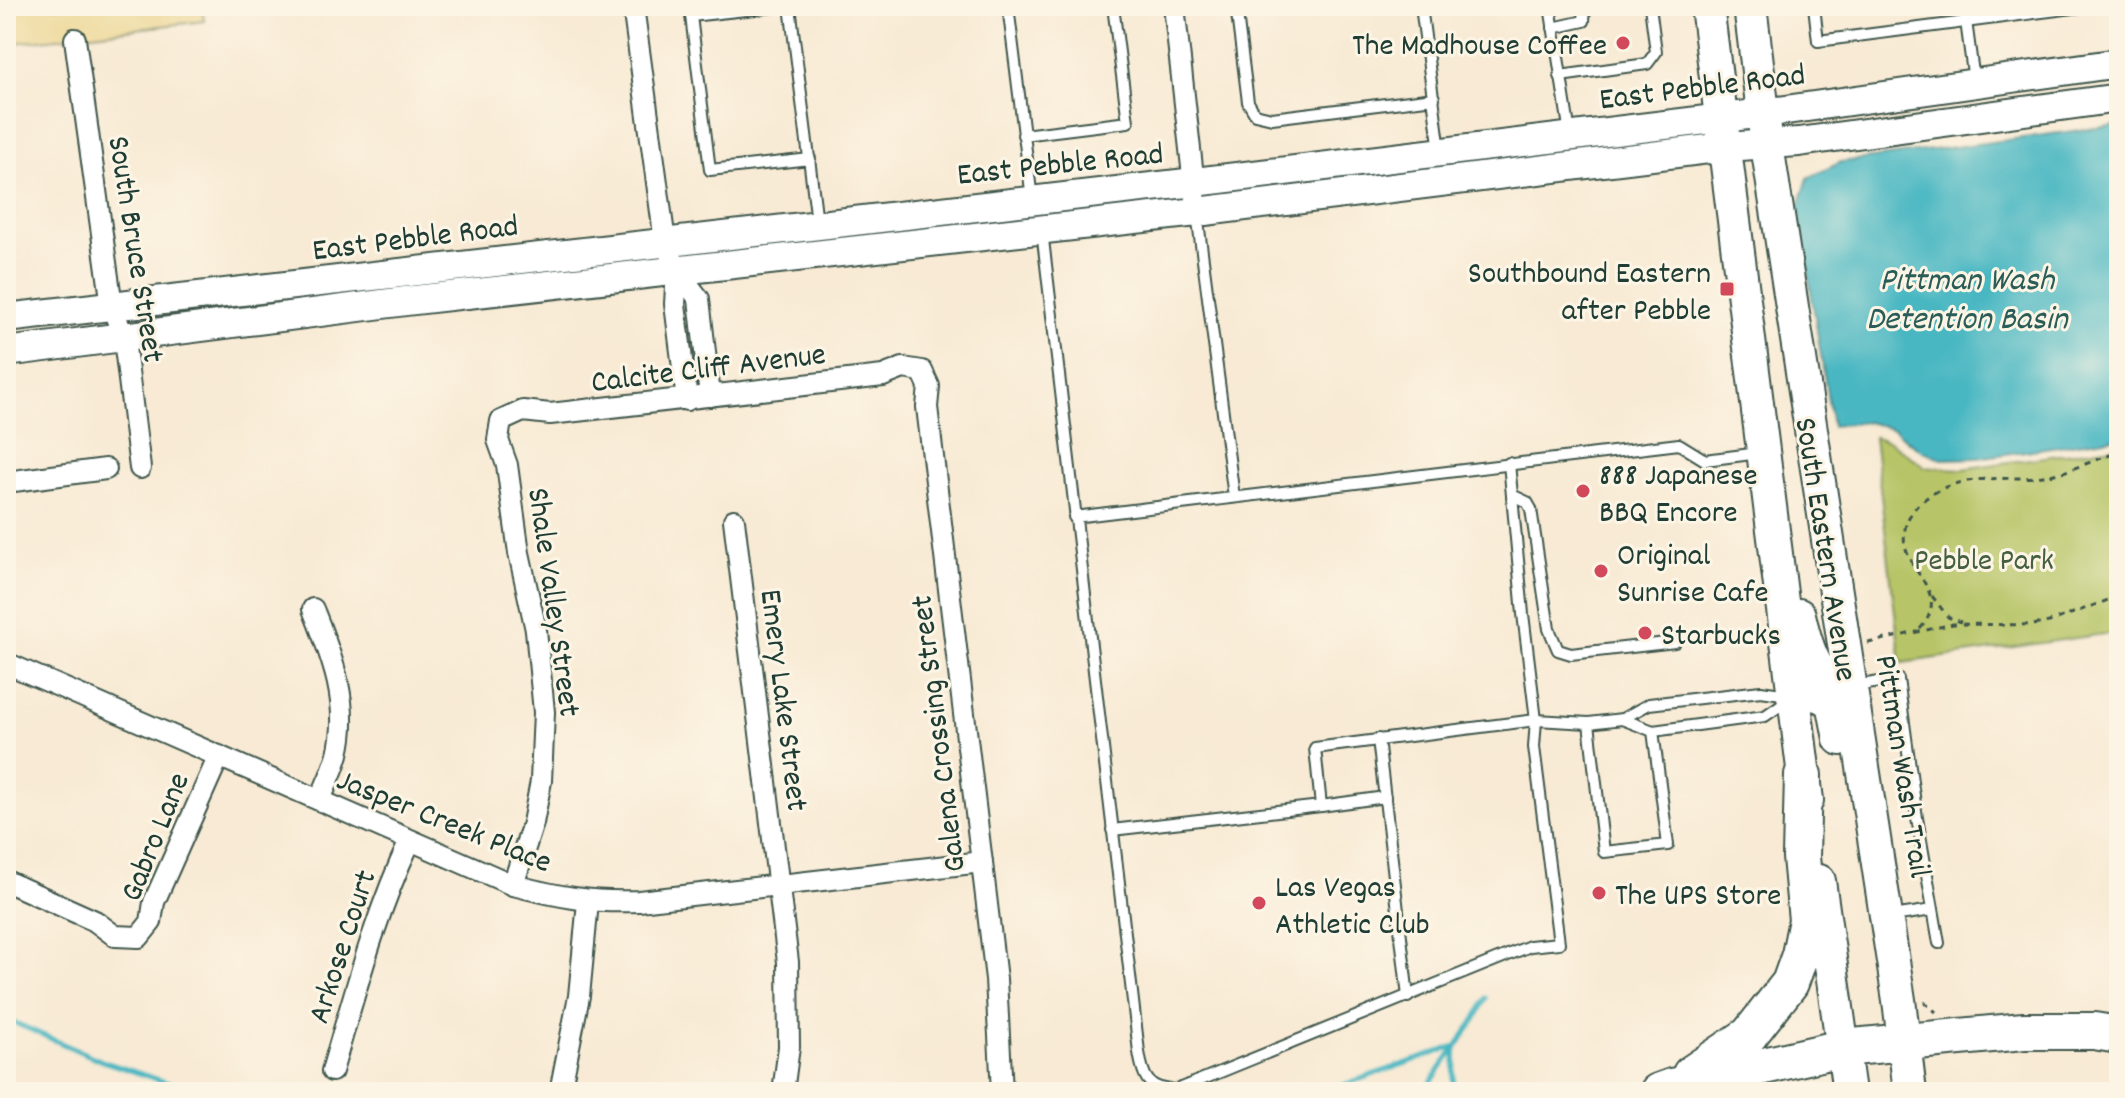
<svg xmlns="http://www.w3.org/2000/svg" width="2125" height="1098" viewBox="0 0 2125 1098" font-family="Dekko,sans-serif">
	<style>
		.green { fill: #b7c567; stroke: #6b814e; stroke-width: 2 }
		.sand { fill: #eeda9e; stroke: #868c69; stroke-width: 2 }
		.water { fill: #49b7c2; stroke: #347a7b; stroke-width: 2 }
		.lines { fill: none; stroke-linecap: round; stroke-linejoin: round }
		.stream { stroke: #49b7c2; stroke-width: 5 }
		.service-casing { stroke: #40574c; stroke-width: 14 }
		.minor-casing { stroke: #40574c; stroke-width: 24 }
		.secondary-casing { stroke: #40574c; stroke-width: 32 }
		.primary-casing { stroke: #40574c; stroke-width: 36 }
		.motorway-casing { stroke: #40574c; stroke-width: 40 }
		.path { stroke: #40574c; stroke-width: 3; stroke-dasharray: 6 6; stroke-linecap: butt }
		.service { stroke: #fff; stroke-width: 10 }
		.minor { stroke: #fff; stroke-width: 20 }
		.secondary { stroke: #fff; stroke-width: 28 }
		.primary { stroke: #fff; stroke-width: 32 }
		.motorway { stroke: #fff; stroke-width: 36 }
		.poi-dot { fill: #d1495b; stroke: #fcf5e5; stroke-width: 3 }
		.labels { text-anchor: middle; stroke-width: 6; stroke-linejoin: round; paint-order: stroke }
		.poi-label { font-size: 32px; fill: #1f3d34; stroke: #fcf5e5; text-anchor: start }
		.street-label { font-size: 32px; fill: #1f3d34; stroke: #fcf5e5 }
		.park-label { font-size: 32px; fill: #455f41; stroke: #fcf5e5 }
		.water-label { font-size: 34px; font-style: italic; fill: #2a5c58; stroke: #fcf5e5 }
	</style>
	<rect width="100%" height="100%" fill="#fcf5e5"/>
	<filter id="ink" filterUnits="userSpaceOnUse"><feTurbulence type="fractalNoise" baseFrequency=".0125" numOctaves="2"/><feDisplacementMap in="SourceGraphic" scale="16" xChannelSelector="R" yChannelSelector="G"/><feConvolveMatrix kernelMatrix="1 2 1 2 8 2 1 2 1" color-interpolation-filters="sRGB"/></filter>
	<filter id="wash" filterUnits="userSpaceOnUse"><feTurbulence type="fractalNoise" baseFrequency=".006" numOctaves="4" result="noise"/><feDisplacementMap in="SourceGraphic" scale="32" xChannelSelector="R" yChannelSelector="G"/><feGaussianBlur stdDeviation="1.8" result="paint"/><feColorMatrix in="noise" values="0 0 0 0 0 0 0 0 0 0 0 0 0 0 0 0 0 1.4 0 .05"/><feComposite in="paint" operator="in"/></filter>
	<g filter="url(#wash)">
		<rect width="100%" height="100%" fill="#f8ead4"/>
		<polygon class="green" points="1874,437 1889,441 1925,467 1962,469 2119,446 2119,632 1901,663"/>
		<polygon class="sand" points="6,6 202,6 204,21 6,44"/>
		<polygon class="water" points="2119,125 2119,437 1978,458 1942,459 1918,449 1894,429 1867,422 1832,426 1798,209 1808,178 1841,162"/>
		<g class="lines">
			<g class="stream">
				<polyline points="6,1019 102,1061 196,1092"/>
				<polyline points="1323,1092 1456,1046"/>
				<polyline points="1424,1092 1475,1020 1486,998"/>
				<polyline points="1453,1092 1456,1047"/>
			</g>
		</g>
	</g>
	<g filter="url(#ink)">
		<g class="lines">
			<defs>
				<g id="service">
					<polyline points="783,6 691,16 710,170 810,159"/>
					<polyline points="790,6 817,222"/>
					<polyline points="1008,6 1032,199"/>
					<polyline points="1236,6 1248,102 1255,114 1272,118 1434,98"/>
					<polyline points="1421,6 1440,151"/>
					<polyline points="1550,6 1570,134"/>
					<polyline points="1814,6 1818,41 2089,6"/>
					<polyline points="1964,6 1974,81"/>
					<polyline points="1553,28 1584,21 1585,6"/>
					<polyline points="1560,76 1647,64 1656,52 1650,6"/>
					<polyline points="1023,135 1128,122 1113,6"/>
					<polyline points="1197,214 1234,497"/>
					<path d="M1042,231L1139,1052C1143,1078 1148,1090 1176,1090L1530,946L1559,943L1534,747L1536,720L1523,614L1509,463"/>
					<polyline points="1512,495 1527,502 1531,509 1549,629 1558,650 1571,654 1675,642"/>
					<polyline points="1074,517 1679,444 1705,460 1759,453"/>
					<polyline points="1855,686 1898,679 1917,818 1939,943"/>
					<polyline points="1622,719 1653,731 1765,716 1788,700"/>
					<polyline points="1589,723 1604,852 1668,845 1653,731"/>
					<polyline points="1378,739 1408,997"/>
					<polyline points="1321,806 1385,797"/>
					<polyline points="1112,830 1321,806 1315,748 1536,720 1589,723 1622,719 1649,704 1761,691 1789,695"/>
					<polyline points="1892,916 1933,910"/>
				</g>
				<g id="minor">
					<polyline points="633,6 665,242 677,270 699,299 710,396"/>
					<polyline points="1174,6 1197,212"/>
					<polyline points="75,39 112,306 124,339 140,468"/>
					<polyline points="677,270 675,304 687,400"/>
					<polyline points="6,482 106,469"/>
					<polyline points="734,520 788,962 789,1047 783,1092"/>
					<path d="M313,609C331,655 351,703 338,754C334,769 326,785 320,800"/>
					<path d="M6,663L513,885C559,897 592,903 639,901L982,862"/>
					<polyline points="6,881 95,921 115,936 139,937 151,922 154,902 219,756"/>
					<polyline points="513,885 533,823 541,781 544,712 536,630 519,553 507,465 498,440 501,421 523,411 550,414 883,376 903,368 922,371 929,386 927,407 996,979 1002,1092"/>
					<path d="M332,1071C355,993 375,915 410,841"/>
					<polyline points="560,1092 579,996 588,902"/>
				</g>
				<g id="secondary">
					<polyline points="6,318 1195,182 1764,113 2119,63"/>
					<polyline points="6,352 406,301 1197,212 1725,147 1799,142 2119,98"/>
				</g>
				<g id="primary">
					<polyline points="1707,6 1807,800"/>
					<polyline points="1750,6 1767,145 1899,1000 1910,1092"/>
					<path d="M1799,615C1805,641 1811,661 1827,683L1849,687"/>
					<polyline points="1793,696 1816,694 1833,702 1840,739"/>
					<polyline points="1819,881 1849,1092"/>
				</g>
				<g id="motorway">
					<polyline points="1691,1074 1749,1035 1790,983 1800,955 1807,920 1801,857 1803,775"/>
					<polyline points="1658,1092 1672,1087 1842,1048 2024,1031 2094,1031 2119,1035"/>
				</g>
			</defs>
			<use href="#service" class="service-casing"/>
			<use href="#minor" class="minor-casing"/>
			<use href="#secondary" class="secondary-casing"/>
			<use href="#primary" class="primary-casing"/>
			<use href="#motorway" class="motorway-casing"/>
			<g class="path">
				<polyline points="1932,596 1948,617 1961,622"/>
				<path d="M1920,629C1955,589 1897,571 1905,529C1907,517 1915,506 1925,499C1963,470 2005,483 2049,475C2074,471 2095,458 2119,453"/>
				<polyline points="1868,643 1953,624 2033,625 2049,622 2119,596"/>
				<polyline points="1924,1002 1936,1012"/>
			</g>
			<use href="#service" class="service"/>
			<use href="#minor" class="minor"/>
			<use href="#secondary" class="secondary"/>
			<use href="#primary" class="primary"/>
			<use href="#motorway" class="motorway"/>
		</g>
	</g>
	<g class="poi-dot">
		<circle cx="1623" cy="43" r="8"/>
		<rect x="1719" y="281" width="16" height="16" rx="4"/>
		<circle cx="1583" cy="491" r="8"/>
		<circle cx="1601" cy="571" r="8"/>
		<circle cx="1645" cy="633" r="8"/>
		<circle cx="1599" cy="893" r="8"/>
		<circle cx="1259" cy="903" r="8"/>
	</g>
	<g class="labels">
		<g class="poi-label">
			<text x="1607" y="54" text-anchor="end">The Madhouse Coffee</text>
			<text x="1711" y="282" text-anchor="end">Southbound Eastern<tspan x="1711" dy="37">after Pebble</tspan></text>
			<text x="1599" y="484">888 Japanese<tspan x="1599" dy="37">BBQ Encore</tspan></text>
			<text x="1617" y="564">Original<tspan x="1617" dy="37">Sunrise Cafe</tspan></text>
			<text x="1661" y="644">Starbucks</text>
			<text x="1275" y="896">Las Vegas<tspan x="1275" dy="37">Athletic Club</tspan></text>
			<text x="1615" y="904">The UPS Store</text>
		</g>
		<g class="street-label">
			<text transform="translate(1702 85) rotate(-7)" y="11">East Pebble Road</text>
			<text transform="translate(1060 162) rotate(-6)" y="11">East Pebble Road</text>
			<text transform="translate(415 236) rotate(-7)" y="11">East Pebble Road</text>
			<text transform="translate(138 249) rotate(81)" y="11">South Bruce Street</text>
			<text transform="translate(708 366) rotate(-7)" y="11">Calcite Cliff Avenue</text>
			<text transform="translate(1828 549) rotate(81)" y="11">South Eastern Avenue</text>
			<text transform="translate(556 602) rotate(82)" y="11">Shale Valley Street</text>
			<text transform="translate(786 700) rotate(83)" y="11">Emery Lake Street</text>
			<text transform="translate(936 734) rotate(-97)" y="11">Galena Crossing Street</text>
			<text transform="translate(1905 766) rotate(81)" y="11">Pittman Wash Trail</text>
			<text transform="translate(445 819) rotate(22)" y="11">Jasper Creek Place</text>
			<text transform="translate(153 836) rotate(-68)" y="11">Gabro Lane</text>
			<text transform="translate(340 946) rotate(-72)" y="11">Arkose Court</text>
		</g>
		<g class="park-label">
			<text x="1984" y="569">Pebble Park</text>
		</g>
		<g class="water-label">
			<text x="1967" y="289">Pittman Wash<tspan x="1967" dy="39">Detention Basin</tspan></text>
		</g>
	</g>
	<rect width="2125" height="1098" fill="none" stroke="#fcf5e5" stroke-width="32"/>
</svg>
